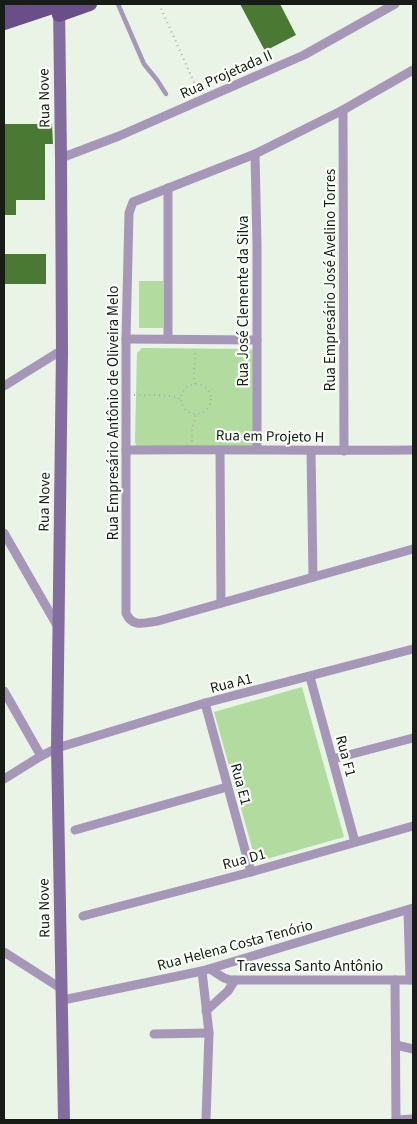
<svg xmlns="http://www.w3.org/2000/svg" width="417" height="1124" viewBox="0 0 417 1124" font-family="'Source Sans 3',sans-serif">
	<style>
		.green { fill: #b1db9f }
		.building { fill: #497933 }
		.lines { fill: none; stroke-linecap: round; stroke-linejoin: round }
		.path { stroke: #a8b0a6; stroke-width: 2; stroke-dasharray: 1 4; stroke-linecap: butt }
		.lane { stroke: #a697b9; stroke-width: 4.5 }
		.street { stroke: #a697b9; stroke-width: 9 }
		.secondary { stroke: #836d9e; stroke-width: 12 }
		.primary { stroke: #6a4e89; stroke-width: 14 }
		.labels { text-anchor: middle; stroke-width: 4.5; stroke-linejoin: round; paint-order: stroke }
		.street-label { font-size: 15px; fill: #181c17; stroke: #f9fff7 }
	</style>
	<rect width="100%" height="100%" fill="#e9f3e6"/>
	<g class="green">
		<rect x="139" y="281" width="24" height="47"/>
		<polygon points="142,348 251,349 257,356 257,443 250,451 137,448 135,442 137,353"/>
		<polygon points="302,687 344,837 256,862 214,712"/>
	</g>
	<g class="building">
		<polygon points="240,4 280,4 296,35 265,51"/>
		<polygon points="4,124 52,124 53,144 45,144 45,200 16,200 16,215 4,215"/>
		<rect x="4" y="254" width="42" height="30"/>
	</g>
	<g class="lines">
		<g class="path">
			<polyline points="159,4 198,91"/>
			<path d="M195,384C192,372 196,361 195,349"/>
			<circle cx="196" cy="399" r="15"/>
			<path d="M134,395C150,396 166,393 181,399"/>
			<polyline points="192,441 192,430 196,414"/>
		</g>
		<polyline class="lane" points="118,4 144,64 157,80 166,94"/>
		<g class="street">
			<path d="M413,70L343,110L255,154L133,202L129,213L126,339V613C132,628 145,623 158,621L413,549"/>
			<polyline points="343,110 344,451"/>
			<polyline points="255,154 257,245 257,449"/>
			<polyline points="61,158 119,136 304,55 395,4"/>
			<polyline points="168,188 168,339"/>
			<polyline points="126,339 257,340"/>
			<polyline points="4,386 62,350"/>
			<path d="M126,450C222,449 317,451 413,450"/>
			<polyline points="220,450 221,603"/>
			<polyline points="311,451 313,577"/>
			<polyline points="4,533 58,627"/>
			<polyline points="310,677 355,842"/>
			<polyline points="4,691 41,756"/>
			<polyline points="205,703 251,872"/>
			<polyline points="333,759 413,738"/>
			<polyline points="4,779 41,756 57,748 205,703 413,649"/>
			<polyline points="75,830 227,787"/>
			<polyline points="408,911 410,980"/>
			<polyline points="83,916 251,872 413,826"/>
			<polyline points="4,952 62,989"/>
			<polyline points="210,969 224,978 230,980 413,980"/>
			<polyline points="202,971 209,1033 206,1120"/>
			<polyline points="395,980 396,1120"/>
			<polyline points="63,1000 202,971 413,908"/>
			<polyline points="206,1011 228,991 235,980"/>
			<polyline points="154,1034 209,1033"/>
			<polyline points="396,1045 413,1049"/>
			<polyline points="396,1120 413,1119"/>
		</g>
		<polyline class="secondary" points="59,5 61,158 62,350 57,748 64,1120"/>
		<g class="primary">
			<polyline points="4,12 30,4"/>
			<polyline points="59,15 90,4"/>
			<polyline points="4,23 61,4"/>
		</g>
	</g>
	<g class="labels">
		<g class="street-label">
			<text transform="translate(226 74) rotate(-24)" y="5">Rua Projetada II</text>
			<text transform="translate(44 98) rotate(-91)" y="5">Rua Nove</text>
			<text transform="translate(330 280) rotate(-90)" y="5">Rua Empresário José Avelino Torres</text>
			<text transform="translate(243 301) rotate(-90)" y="5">Rua José Clemente da Silva</text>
			<text transform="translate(113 413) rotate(-90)" y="5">Rua Empresário Antônio de Oliveira Melo</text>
			<text transform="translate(270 436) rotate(1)" y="5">Rua em Projeto H</text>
			<text transform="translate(44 502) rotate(-89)" y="5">Rua Nove</text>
			<text transform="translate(231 683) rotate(-14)" y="5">Rua A1</text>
			<text transform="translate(346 756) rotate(75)" y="5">Rua F1</text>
			<text transform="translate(241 784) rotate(75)" y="5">Rua E1</text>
			<text transform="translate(244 859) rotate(-15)" y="5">Rua D1</text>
			<text transform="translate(44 908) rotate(-91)" y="5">Rua Nove</text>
			<text transform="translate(235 945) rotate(-15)" y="5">Rua Helena Costa Tenório</text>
			<text x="310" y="971">Travessa Santo Antônio</text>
		</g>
	</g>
	<rect width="417" height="1124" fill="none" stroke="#181c17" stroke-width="10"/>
</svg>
